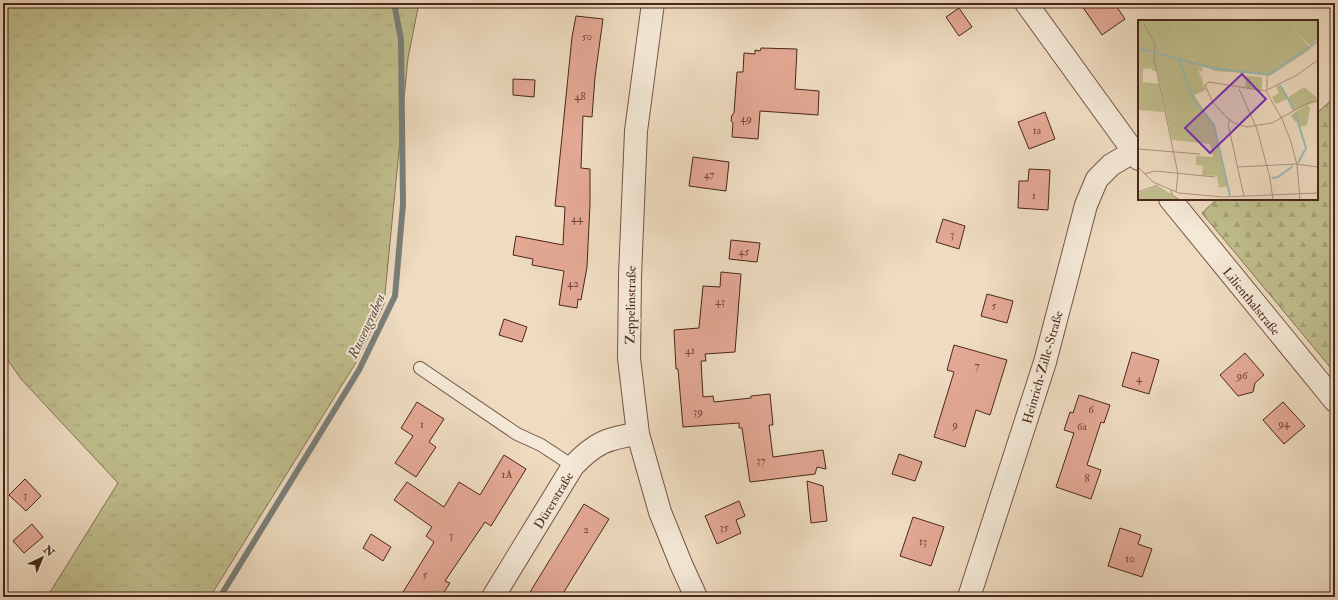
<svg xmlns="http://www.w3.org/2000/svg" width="1338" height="600" viewBox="0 0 1338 600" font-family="'IM FELL Double Pica',serif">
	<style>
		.grass { fill: url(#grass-tufts); stroke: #857254 }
		.forest { fill: url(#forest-firs); stroke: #857254 }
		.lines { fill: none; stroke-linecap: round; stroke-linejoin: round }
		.stream { stroke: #7a7f79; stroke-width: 6 }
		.building { fill: #e3a894; stroke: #4a271b }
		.service-casing { stroke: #735444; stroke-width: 14 }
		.minor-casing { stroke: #735444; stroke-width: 24 }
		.service { stroke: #f4e8d6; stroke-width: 12 }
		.minor { stroke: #f4e8d6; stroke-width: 22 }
		.labels { text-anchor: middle; stroke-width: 4; stroke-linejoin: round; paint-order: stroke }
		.number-label { font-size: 11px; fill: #704739 }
		.street-label { font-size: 13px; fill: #4a271b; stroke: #f4e8d6 }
		.water-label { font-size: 14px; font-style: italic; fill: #5e4c42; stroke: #f4e8d6 }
		.inset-river { fill: none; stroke: #9abab7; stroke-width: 2 }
		.inset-road { fill: none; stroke: #ac937e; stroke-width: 1 }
		.view { fill: #7b2cbf; fill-opacity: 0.15; stroke: #7b2cbf; stroke-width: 2 }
		.inset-edge { fill: none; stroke: #4a271b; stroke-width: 2 }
	</style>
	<defs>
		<pattern id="grass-tufts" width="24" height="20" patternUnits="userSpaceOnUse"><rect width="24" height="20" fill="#c0be8d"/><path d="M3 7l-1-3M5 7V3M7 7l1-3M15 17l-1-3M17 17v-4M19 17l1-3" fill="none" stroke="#a6a379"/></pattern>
		<pattern id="forest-firs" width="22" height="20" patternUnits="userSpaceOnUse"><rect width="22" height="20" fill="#c0be8d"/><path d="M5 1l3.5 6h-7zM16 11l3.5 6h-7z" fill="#a6a379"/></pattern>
	</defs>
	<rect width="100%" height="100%" fill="#eedbc0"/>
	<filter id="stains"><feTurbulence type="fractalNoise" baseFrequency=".005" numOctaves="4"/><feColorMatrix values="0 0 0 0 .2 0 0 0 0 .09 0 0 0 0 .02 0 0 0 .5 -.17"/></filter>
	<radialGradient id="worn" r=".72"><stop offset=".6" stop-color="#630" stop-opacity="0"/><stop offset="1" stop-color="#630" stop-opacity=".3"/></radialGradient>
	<polygon class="grass" points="3,3 419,3 408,58 384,304 357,361 210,597 47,597 118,483 21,379 3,353"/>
	<polygon class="forest" points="1335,97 1335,373 1202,213 1217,199 1317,199 1317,113"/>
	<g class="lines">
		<polyline class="stream" points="220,597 359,370 395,296 403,204 401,40 394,3"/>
	</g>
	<g class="building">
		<polygon points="1080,3 1114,3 1125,19 1102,35"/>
		<polygon points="959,8 972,27 959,36 946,17"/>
		<polygon points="576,16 603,19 595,77 592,117 583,116 581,168 590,169 590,204 587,267 581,300 578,299 577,308 559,305 564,271 532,265 533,259 513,255 516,236 563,245 565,207 555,206 572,37"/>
		<polygon points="761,48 797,49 795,89 819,91 818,115 760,111 758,139 732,137 733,123 731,121 732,115 734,113 737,72 743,72 744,53 755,54 755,50 760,51"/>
		<polygon points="513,79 535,80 534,97 513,95"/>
		<polygon points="1045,112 1055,139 1029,149 1018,122"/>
		<polygon points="693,157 729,162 726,191 689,186"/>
		<polygon points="1029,169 1050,170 1048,210 1018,208 1019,181 1028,181"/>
		<polygon points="943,219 965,226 959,249 936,242"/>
		<polygon points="731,240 760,243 757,262 729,259"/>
		<polygon points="721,272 741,274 735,352 705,354 706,361 701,361 703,397 713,396 714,402 751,398 751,396 770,394 773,425 769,425 773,457 823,450 826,469 817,467 815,474 750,482 742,428 739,428 739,423 683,427 678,369 676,369 674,330 699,328 703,286 720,287"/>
		<polygon points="987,294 1013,301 1007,323 981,316"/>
		<polygon points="504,319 527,327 522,342 499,335"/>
		<polygon points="954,345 1007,360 990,415 976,410 965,447 934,437 954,372 947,370"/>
		<polygon points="1132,352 1159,360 1149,394 1122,386"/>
		<polygon points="1245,353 1264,375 1255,383 1253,392 1238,396 1220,375"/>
		<polygon points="1079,395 1110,405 1104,423 1101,422 1087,465 1101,470 1091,499 1056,487 1074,433 1064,430 1070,412 1073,413"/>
		<polygon points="417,402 444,419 429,442 436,447 416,477 395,463 413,436 401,428"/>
		<polygon points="1283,402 1305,426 1284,444 1263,420"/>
		<polygon points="899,454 922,462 915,481 892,474"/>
		<polygon points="504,455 526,469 491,526 485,522 445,581 450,583 441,597 400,597 434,542 426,536 432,527 394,500 407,482 444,507 459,482 480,495"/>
		<polygon points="25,479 41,496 26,511 9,495"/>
		<polygon points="807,481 823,486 827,521 811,523"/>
		<polygon points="739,501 745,516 736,520 741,533 717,544 705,516"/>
		<polygon points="584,504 609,519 570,582 561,597 527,597"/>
		<polygon points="913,517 944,527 931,566 900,556"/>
		<polygon points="32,524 43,537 24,553 13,541"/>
		<polygon points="1120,528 1141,535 1138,544 1152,549 1142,577 1108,566"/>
		<polygon points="371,534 391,547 383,561 363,548"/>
	</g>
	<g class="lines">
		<defs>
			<polyline id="service" points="420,368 517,434 541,445 573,466"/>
			<g id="minor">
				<polyline points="653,3 636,131 630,276 629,358 638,434 660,512 681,564 696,597"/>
				<polyline points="1026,3 1139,159"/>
				<polyline points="1170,199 1335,401"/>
				<path d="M493,597L573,466C595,443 607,438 638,434"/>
				<polyline points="969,597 1045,362 1086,205 1097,179 1111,165 1133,152"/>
			</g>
		</defs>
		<use href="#service" class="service-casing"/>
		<use href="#minor" class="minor-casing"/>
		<use href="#service" class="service"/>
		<use href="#minor" class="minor"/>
	</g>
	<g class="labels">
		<g class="number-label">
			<text x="587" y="40">50</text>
			<text x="580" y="100">48</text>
			<text x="746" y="122">49</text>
			<text x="1037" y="134">1a</text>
			<text x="709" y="178">47</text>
			<text x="1034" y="199">1</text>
			<text x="577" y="222">44</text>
			<text x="952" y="238">3</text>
			<text x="744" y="255">45</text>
			<text x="573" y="287">42</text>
			<text x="720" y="305">43</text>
			<text x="994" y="309">5</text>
			<text x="690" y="354">41</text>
			<text x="977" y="369">7</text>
			<text x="1242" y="379">96</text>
			<text x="1139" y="382">4</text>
			<text x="1091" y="413">6</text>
			<text x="698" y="415">39</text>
			<text x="1284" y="427">94</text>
			<text x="422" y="428">1</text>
			<text x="955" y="428">9</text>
			<text x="1082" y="430">6a</text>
			<text x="761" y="464">37</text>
			<text x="507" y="478">1A</text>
			<text x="1087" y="482">8</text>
			<text x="25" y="499">3</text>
			<text x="724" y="531">35</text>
			<text x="586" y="533">2</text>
			<text x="451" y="539">3</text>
			<text x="923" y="545">13</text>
			<text x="1130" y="562">10</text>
			<text x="425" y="578">5</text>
		</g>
		<g class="street-label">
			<text transform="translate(1252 301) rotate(51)" y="5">Lilienthalstraße</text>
			<text transform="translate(630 305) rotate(-89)" y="5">Zeppelinstraße</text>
			<text transform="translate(1042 367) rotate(-74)" y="5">Heinrich-Zille-Straße</text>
			<text transform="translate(553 500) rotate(-59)" y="5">Dürerstraße</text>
		</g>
		<g class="water-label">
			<text transform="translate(366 326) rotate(-65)" y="5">Russengraben</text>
		</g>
	</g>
	<g transform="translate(1138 20)">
		<rect width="180" height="180" fill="#eedbc0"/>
		<path d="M0,0H34L42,24L53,34L55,41L65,48L63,56L68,70L56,75L76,105L89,166L81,168L79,156L64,155L65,146L58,145V136L75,137L72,124L34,120L23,70L25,57L16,48L5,49V62L21,64L26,92L0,90ZM45,43L62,48L67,69ZM166,67L164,70L167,74L158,78L159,83L155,87L149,78ZM169,85L172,88L169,105L162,107L160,101L157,102L153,95ZM20,166L43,180H0V173Z" fill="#c0be8d" fill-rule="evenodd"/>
		<path d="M34,0H165L155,8L173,29L133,55L77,51L55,41L53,34L42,24ZM14,37L21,52L28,59V68L23,70L19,51L12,50L16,48ZM108,56L124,57V70L107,68ZM142,65L155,87L159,84L156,80L158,78L167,74L164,70L166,67L178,77L179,81L155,91L149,79L138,84L134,77L141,73L138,67Z" fill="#c0be8d"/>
		<path d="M165,0H180V18L172,26L155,8ZM45,43L62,48L61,52L67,69L56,73Z" fill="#c0be8d"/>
		<path class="inset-river" d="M0,28L15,32M18,33L74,48L131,55L180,21M40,39L56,80L76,105L92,176M142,65L156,89M157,93L168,128L160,143M134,158L140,157L155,146"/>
		<path class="inset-road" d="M6,4L17,24L16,38L40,154L38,172M180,40L159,55L127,71L71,62L67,65L74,81L87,96L96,103L109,107L134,103L170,83L180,81M129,56V70M101,69L119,109L132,158L135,180M128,71L144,99L153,122L159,145L162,180M92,100L90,104L106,176M0,129L62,134M0,147L15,162L41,173L85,177L180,173M100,147L158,144L180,147M6,154L17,151L77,157M33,170L34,175L42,180M0,172L20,165"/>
		<path class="view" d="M104,54L128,79L72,133L47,108Z"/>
		<rect width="180" height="180" class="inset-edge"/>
	</g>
	<rect width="1338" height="600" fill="none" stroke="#eedbc0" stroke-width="16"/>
	<rect x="4" y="4" width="1330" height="592" fill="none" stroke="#4a271b" stroke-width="2"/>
	<rect x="8" y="8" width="1322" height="584" fill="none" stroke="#4a271b"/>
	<g transform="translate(42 558) rotate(44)" stroke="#f4e8d6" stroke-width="3" paint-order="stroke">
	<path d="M0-3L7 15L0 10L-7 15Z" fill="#4a271b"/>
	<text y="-6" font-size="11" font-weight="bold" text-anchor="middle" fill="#4a271b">N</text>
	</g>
	<rect width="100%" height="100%" filter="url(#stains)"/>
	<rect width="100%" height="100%" fill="url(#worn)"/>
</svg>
